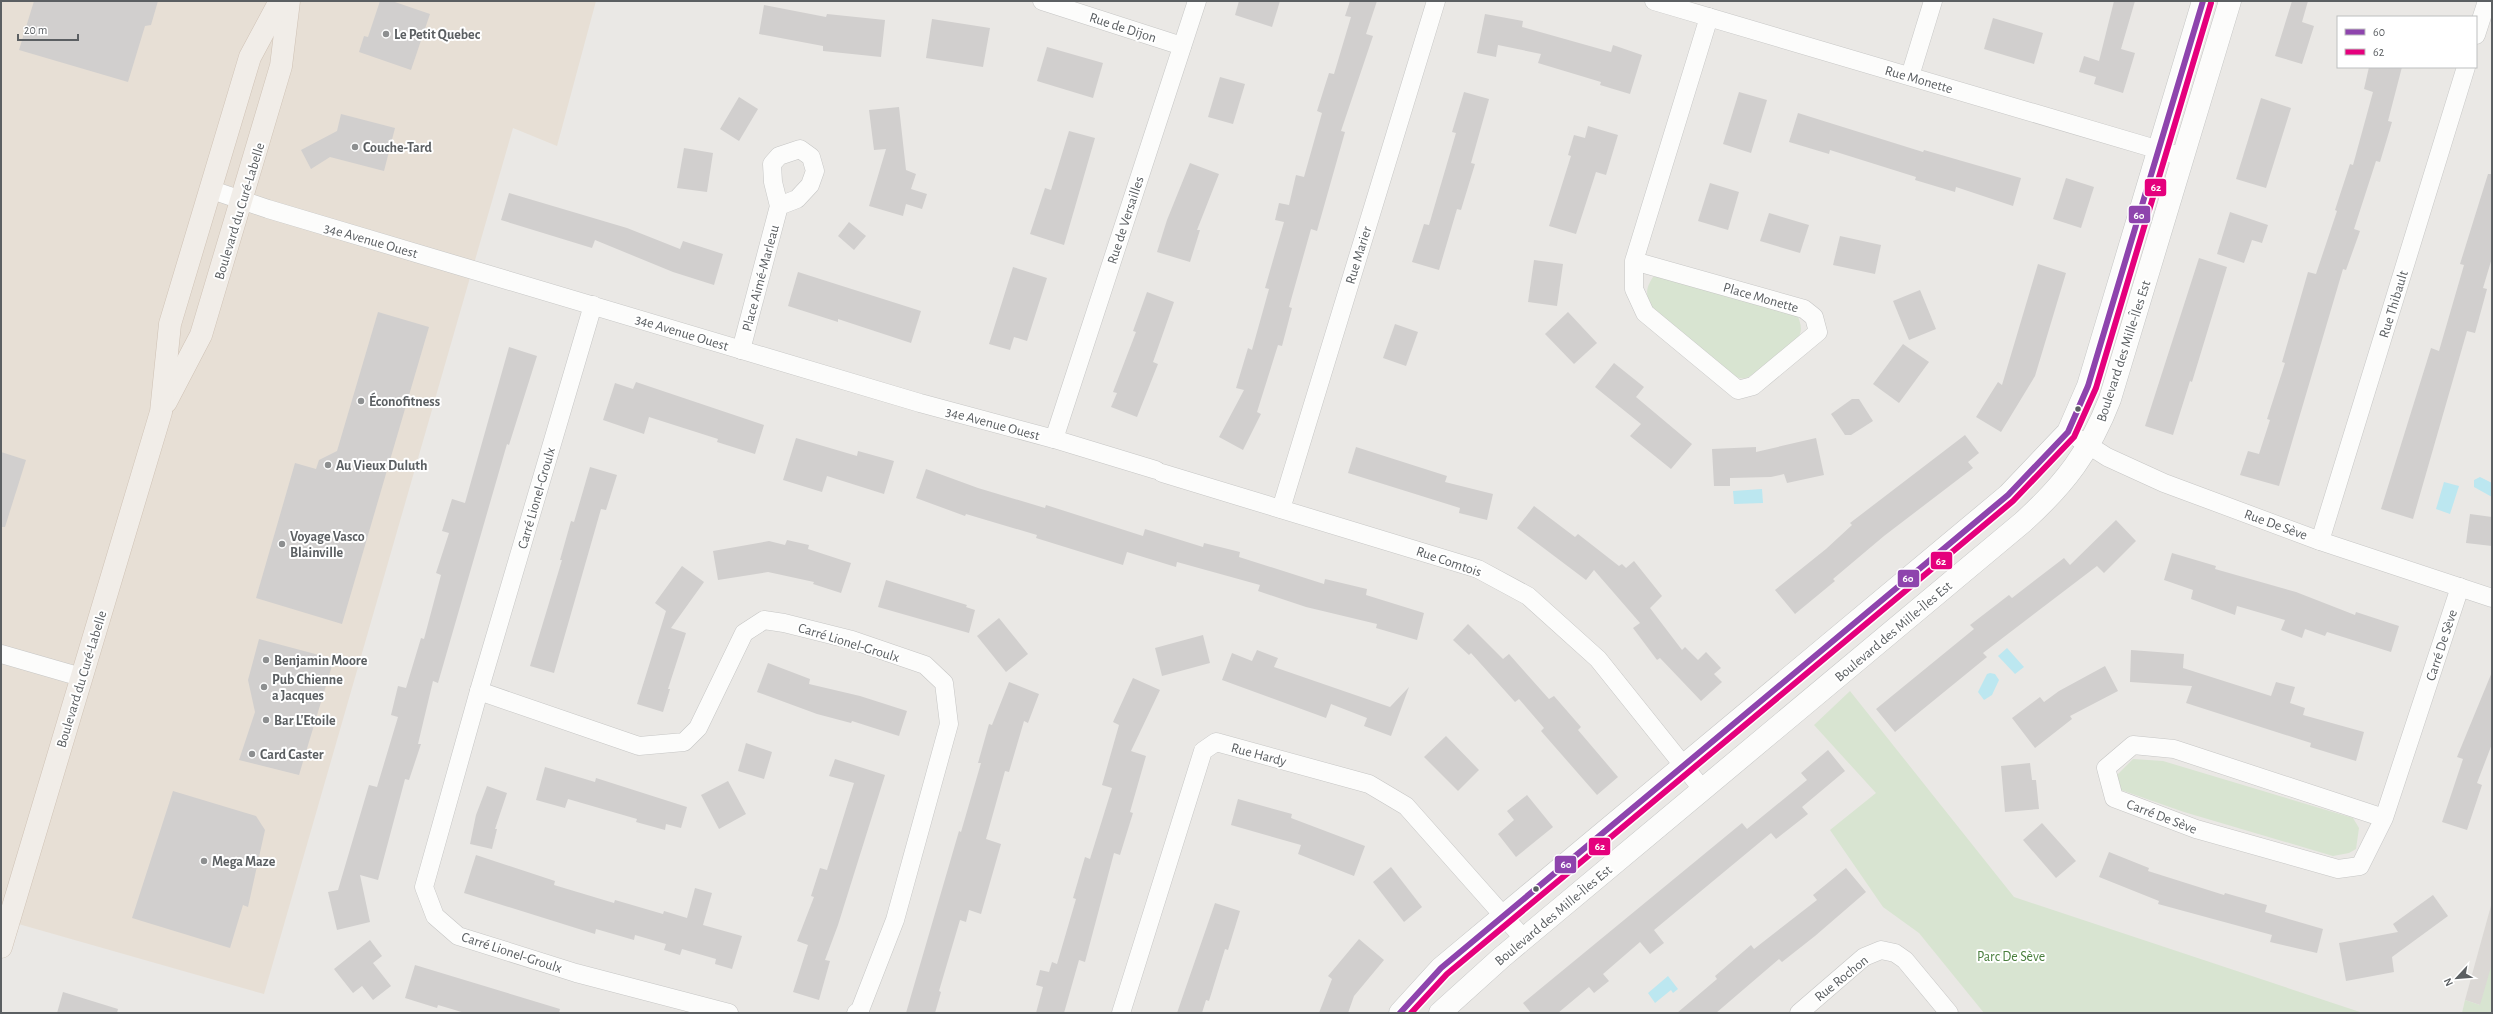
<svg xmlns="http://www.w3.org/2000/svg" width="2493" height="1014" viewBox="0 0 2493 1014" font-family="'Alegreya Sans',sans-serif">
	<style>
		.commercial { fill: #e7dfd5 }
		.education { fill: #dbd8d5 }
		.green { fill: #d8e4d1 }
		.water { fill: #bce7f0 }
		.building { fill: #d1cfce }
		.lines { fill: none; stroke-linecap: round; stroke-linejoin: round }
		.street-casing { stroke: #c6c6c5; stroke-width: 19 }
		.secondary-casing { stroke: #c4c5c4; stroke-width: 23 }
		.primary-casing { stroke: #cfc2b5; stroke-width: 23 }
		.street { stroke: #fcfcfb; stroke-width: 18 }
		.secondary { stroke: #fcfcfb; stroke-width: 22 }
		.primary { stroke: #f1ede8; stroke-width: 22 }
		.bus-1-casing { stroke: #fff; stroke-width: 9 }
		.bus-2-casing { stroke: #fff; stroke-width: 9 }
		.bus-1 { stroke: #8e44ad; stroke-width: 6 }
		.bus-2 { stroke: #e5007d; stroke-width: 6 }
		.poi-dot { fill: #8d8f90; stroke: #fff; stroke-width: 1.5 }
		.bus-dot { fill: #5b5f62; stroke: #fff; stroke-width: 1.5 }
		.labels { text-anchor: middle; stroke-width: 4; stroke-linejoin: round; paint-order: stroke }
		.street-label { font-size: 14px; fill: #5b5f62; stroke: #fff }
		.poi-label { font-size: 14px; font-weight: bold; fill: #5b5f62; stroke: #fff; text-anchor: start }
		.park-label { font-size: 14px; fill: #497e3d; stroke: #fff }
		.line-badge { stroke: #fff; stroke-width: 1.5 }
		.badge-label { font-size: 11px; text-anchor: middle; font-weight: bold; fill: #fff }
	</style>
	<rect width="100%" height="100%" fill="#eae8e5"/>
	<polygon class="commercial" points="1,1 596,1 557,146 513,128 264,994 1,919"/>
	<polygon class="education" points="2492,902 2492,1009 2465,1000"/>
	<g class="green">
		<path d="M1653,277H1663L1797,315C1800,321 1803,329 1799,336C1794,345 1755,376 1745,378C1743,379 1739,378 1736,377L1651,308C1646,295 1645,289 1653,277Z"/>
		<polygon points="1850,691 2014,897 2363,1013 1984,1013 1919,933 1883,907 1830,830 1876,793 1814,725"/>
		<polygon points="2133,759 2163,761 2353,818 2359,828 2356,849 2349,853 2333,856 2184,812 2121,790 2117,775"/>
		<polygon points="2491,967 2492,1013 2462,1013 2465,1000 2480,1005"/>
	</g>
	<g class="water">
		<polygon points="2480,477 2492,483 2492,497 2474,487 2474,480"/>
		<polygon points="2444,482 2459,486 2450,514 2436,509"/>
		<polygon points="1762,489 1763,503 1734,504 1733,491"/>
		<polygon points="2007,648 2024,667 2015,674 1998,656"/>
		<polygon points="1990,673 1995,674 1999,680 1992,695 1984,700 1978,692 1987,674"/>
		<polygon points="1668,976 1678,989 1673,993 1671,990 1655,1003 1648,993"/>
	</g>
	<g class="building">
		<polygon points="34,1 158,1 151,25 145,26 128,82 19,50"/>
		<polygon points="380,1 392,1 430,14 411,70 359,52 364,36 368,37"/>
		<polygon points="1239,1 1280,1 1272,27 1235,15"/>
		<polygon points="1350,1 1377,1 1366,34 1373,36 1341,131 1345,132 1317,231 1311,229 1289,307 1292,308 1282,346 1278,345 1257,412 1261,414 1243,450 1219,437 1244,390 1236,388 1248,348 1252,350 1269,289 1265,288 1284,222 1275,220 1279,203 1289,205 1296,175 1304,177 1322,113 1317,111 1329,73 1334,74 1351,17 1345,16"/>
		<polygon points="2114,1 2135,1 2121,49 2135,53 2123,93 2094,84 2096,77 2079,72 2084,56 2099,61"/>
		<polygon points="2292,1 2308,1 2302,22 2314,26 2302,64 2275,56"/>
		<polygon points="764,5 826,17 827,14 885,20 881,57 823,51 823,46 759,34"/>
		<polygon points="1485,14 1523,21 1522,27 1611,52 1613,45 1642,55 1630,94 1600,85 1601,82 1538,63 1541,54 1498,45 1496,57 1477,53"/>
		<polygon points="1993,18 2043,33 2034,64 1984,49"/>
		<polygon points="932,19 990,28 983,67 926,58"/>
		<polygon points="1047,47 1103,63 1093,98 1037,81"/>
		<polygon points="2369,67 2402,67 2388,121 2392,122 2380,162 2376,161 2354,229 2360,231 2346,270 2343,269 2279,486 2240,475 2248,451 2259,454 2270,420 2267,419 2285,363 2282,362 2308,272 2316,274 2337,211 2335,210 2350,164 2353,165 2373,92 2364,89"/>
		<polygon points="1220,77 1245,84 1233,124 1208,117"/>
		<polygon points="1464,92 1489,99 1471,163 1475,164 1461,210 1457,209 1439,270 1412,262 1424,224 1429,225 1456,133 1452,132"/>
		<polygon points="1739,92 1767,100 1751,153 1723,144"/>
		<polygon points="739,97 758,109 739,141 720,129"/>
		<polygon points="2261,98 2291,108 2266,188 2236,179"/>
		<polygon points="899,107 906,170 916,174 911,189 927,194 922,209 906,204 903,216 869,206 886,149 874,150 869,110"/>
		<polygon points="1798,113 1923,152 1924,150 2021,178 2013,206 1956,187 1955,192 1915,180 1916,177 1830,150 1829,154 1789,142"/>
		<polygon points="341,114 395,128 384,171 330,157 311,169 301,150 337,131"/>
		<polygon points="1588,126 1618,135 1606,175 1596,172 1576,234 1549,226 1571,156 1568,155 1574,135 1585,138"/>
		<polygon points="1069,131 1095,138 1064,245 1030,234 1045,188 1051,190"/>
		<polygon points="684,148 713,153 707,192 677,188"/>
		<polygon points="1190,163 1219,174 1197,230 1200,230 1190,262 1157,252 1167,220"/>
		<polygon points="2488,174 2492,174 2492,258 2483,288 2487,289 2475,333 2467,331 2413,519 2381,509 2431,348 2439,351 2464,265 2460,264"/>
		<polygon points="2066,178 2094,187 2081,228 2053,219"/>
		<polygon points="1710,183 1739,192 1728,230 1698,221"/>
		<polygon points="509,193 627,228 680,249 683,241 723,254 714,285 673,272 595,240 592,248 501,220"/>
		<polygon points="2230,212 2268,225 2262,243 2252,240 2244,263 2217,254"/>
		<polygon points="1769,213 1809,225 1800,253 1760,241"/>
		<polygon points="849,222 866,236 854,250 838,236"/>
		<polygon points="1840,236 1881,245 1875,274 1833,265"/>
		<polygon points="2199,258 2227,267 2192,382 2190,381 2173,435 2145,426"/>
		<polygon points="1534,260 1563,264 1557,306 1528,302"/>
		<polygon points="2038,264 2066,273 2035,376 2001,432 1976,417 1998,382 2002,385"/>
		<polygon points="1013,267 1047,278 1027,341 1014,337 1010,350 989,344"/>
		<polygon points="798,272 921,311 911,343 838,319 838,322 788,306"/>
		<polygon points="1920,290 1936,329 1909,340 1893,301"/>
		<polygon points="1147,292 1174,302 1153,362 1158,364 1137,417 1111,407 1117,393 1113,392 1136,332 1133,331"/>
		<polygon points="378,312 429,327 342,624 256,598 295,463 316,469 319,460 337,451"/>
		<polygon points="1568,312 1597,343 1574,364 1545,334"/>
		<polygon points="1395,324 1418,332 1406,366 1383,358"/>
		<polygon points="1903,344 1929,362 1899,403 1873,384"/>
		<polygon points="509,347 537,356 509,445 507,444 438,683 433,681 418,744 421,744 409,780 405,779 378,880 360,875 370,922 337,930 328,892 338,890 369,785 377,787 398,717 391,715 398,686 406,688 421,638 424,639 441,575 436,573 449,533 442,531 452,499 465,503"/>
		<polygon points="1614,363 1644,387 1636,397 1692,444 1671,469 1630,436 1641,424 1595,387"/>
		<polygon points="636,382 764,425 755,454 717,442 718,439 649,417 644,434 603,420 615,383 633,389"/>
		<polygon points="1852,399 1859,399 1873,421 1851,435 1845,435 1831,414"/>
		<polygon points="1965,435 1979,453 1968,462 1973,468 1884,536 1833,579 1835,581 1795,614 1775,590 1826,549 1852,525 1850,523"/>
		<polygon points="796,438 857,456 858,451 894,461 884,494 827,476 822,492 783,480"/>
		<polygon points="1816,438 1824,475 1787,483 1784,474 1771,477 1730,478 1730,486 1714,486 1712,449 1756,447 1756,452"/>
		<polygon points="1356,447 1447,476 1445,482 1493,494 1487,520 1459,513 1460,508 1348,473"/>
		<polygon points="1,452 26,460 5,527 1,527"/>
		<polygon points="590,467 617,475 606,510 601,509 554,673 530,666 562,560 560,560 571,521 574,522"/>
		<polygon points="926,469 978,488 1045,508 1046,505 1143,536 1145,529 1203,547 1204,543 1240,552 1239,557 1324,584 1325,579 1367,589 1366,595 1424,613 1417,640 1376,628 1377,624 1306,607 1258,591 1260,585 1177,562 1176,567 1127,552 1123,565 1036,538 1037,535 966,514 965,516 916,498"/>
		<polygon points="1534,506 1575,537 1578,534 1619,566 1622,564 1626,568 1634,561 1662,596 1650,608 1682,650 1685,647 1698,660 1706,652 1721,668 1714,674 1722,682 1701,701 1660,658 1657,660 1633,628 1640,623 1594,570 1586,580 1517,528"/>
		<polygon points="2470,514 2492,517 2492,546 2466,543"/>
		<polygon points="2116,520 2136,541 2104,573 2097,566 1983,653 1987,657 1895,732 1876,709 1974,629 1970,625 2009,595 2012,598 2064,558 2070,565"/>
		<polygon points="787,540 809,545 808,549 851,563 841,593 813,584 814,582 768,572 718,580 713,551 769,541 785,545"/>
		<polygon points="2172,553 2216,566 2215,569 2296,592 2355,615 2356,612 2399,626 2391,652 2327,632 2325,636 2305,629 2302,638 2281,630 2285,620 2237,606 2235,615 2191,599 2193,590 2164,580"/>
		<polygon points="682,566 704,582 671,628 686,633 668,689 670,689 663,712 637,704 666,611 655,603"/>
		<polygon points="886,580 967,605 966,607 975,610 969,633 878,607"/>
		<polygon points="999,618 1028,654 1006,672 977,636"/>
		<polygon points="1468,624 1503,659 1509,654 1549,699 1554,696 1581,727 1578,730 1618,777 1597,795 1541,731 1544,728 1519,699 1515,702 1471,653 1469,655 1453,640"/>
		<polygon points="1203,635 1210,663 1162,676 1155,648"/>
		<polygon points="259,639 334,659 299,775 239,760 255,712 248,680"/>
		<polygon points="1257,650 1278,658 1274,667 1390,707 1409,687 1391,736 1364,726 1367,718 1331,704 1326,718 1222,680 1232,653 1252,661"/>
		<polygon points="2131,650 2184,654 2183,668 2271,696 2276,682 2295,687 2290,703 2305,708 2303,715 2364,732 2356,761 2310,747 2311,743 2186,703 2192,686 2130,682"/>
		<polygon points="768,663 810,679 809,684 860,696 907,711 899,736 852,721 851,723 817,714 757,692"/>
		<polygon points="2105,666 2118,691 2070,716 2072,719 2035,748 2012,718 2040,697 2044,702 2059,691"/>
		<polygon points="2492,672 2492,744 2477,783 2482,785 2467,830 2442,822 2463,759 2457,757"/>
		<polygon points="1133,678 1160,690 1131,751 1146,756 1130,812 1133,813 1120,855 1114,853 1085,962 1079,960 1064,1013 1036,1013 1043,987 1036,985 1040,970 1049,972 1052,962 1057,964 1076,899 1073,898 1085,857 1090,859 1112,788 1102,785 1119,725 1113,722"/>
		<polygon points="1009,682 1039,694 1028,723 1024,721 1009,772 1005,771 986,839 1001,844 981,914 969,910 966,922 960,920 939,991 941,992 935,1013 906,1013 959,831 961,832 981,763 978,763 989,724 992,725"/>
		<polygon points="1446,736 1479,770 1458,791 1424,757"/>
		<polygon points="746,743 772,752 764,779 738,771"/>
		<polygon points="1828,750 1845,771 1802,807 1808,814 1776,839 1771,833 1654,930 1664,943 1650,954 1640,942 1603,974 1609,981 1594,993 1589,987 1558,1013 1531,1013 1523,1003 1742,823 1747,829 1807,780 1801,773"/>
		<polygon points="835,759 885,775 838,925 825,960 830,961 819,1000 793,992 808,945 797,941 814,897 811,896 820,868 827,870 854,783 829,776"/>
		<polygon points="2030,763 2032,780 2036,780 2039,809 2005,812 2001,766"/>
		<polygon points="545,767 595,782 596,778 687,807 681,828 666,824 665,830 636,822 637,819 568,799 565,808 536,800"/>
		<polygon points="728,781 746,814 719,829 701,795"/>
		<polygon points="487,786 507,793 495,829 497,829 492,849 470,844 476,815"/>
		<polygon points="173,791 256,816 265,830 248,907 243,905 230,948 132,918"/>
		<polygon points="1527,795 1553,827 1516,857 1498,834 1514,820 1507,811"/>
		<polygon points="1238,799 1292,814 1291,818 1365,846 1354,876 1298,854 1301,845 1231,825"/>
		<polygon points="2042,823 2076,861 2056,878 2023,840"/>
		<polygon points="2109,852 2149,868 2148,871 2224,895 2225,893 2267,905 2265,912 2323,929 2317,953 2270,942 2272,935 2158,904 2159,901 2099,877"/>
		<polygon points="476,855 555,881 554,885 614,903 615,900 663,914 664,911 687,918 695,888 712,893 703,925 742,936 732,969 715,964 716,959 682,949 680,955 664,950 666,944 635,935 634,940 596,929 595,934 464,893"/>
		<polygon points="1391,867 1422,907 1404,922 1373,882"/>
		<polygon points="1846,868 1866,892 1815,936 1782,962 1779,959 1716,1013 1677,1013 1717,979 1715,976 1751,945 1754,949 1817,900 1813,895"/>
		<polygon points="2433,895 2448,916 2392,957 2394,972 2346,981 2339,943 2398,932 2393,924"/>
		<polygon points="1215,903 1240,911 1228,950 1225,949 1209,1001 1206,1000 1202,1013 1177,1013"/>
		<polygon points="1359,939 1384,960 1354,996 1348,1013 1319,1013 1332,979 1328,976"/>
		<polygon points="370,940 382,956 373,963 391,986 373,1000 362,986 353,993 334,969"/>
		<polygon points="415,965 560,1009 559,1013 465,1013 438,1005 437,1008 405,998"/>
		<polygon points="63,992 118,1009 117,1013 57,1013"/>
	</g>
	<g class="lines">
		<defs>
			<g id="street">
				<polyline points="1042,1 1182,46"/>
				<polyline points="1654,1 2183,157"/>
				<polyline points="2476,35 2487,1"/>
				<polyline points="1910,76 1933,1"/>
				<polyline points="209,189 268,209 920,403 1054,439 1156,470"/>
				<polyline points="1634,261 1804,309 1814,317 1818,332 1753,386 1738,390 1645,313 1634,289 1634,261 1709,17"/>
				<polyline points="593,305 479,691 424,887 435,916 458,936 576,973 729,1013"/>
				<polyline points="741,350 779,206 773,182 772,164 779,156 800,149 811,157 815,171 810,185 797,199 779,206"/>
				<polyline points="2068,432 2107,457 2164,483 2320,541 2492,598"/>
				<polyline points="1054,439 1197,1"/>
				<polyline points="1162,473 1478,569 1528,596 1598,659 1703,790"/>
				<polyline points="1281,509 1436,1"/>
				<polyline points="2320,541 2466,67"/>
				<polyline points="1,654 81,677"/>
				<polyline points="479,691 639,746 684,742 698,728 744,633 764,620 784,623 852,640 925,665 944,683 949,724 895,920 860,1010 856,1013"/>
				<polyline points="2384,818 2174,749 2133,745 2106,768 2114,798 2196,829 2338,869 2360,866 2384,818 2460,587"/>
				<polyline points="1121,1013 1203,751 1216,742 1369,784 1406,806 1524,939"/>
				<polyline points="1799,1013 1864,957 1881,950 1895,953 1905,960 1949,1013"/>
			</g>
			<g id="secondary">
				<polyline points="1400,1013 1441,968 2008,495 2068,432 2088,386 2203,1"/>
				<path d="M1440,1013L1502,957L2023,522C2065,484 2090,451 2110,399L2230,1"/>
			</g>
			<g id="primary">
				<polyline points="166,402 201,335 281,66 289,1"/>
				<polyline points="1,947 161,412 170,324 250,57 280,1"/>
			</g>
		</defs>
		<use href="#street" class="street-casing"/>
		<use href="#secondary" class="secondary-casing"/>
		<use href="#primary" class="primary-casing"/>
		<use href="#street" class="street"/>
		<use href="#secondary" class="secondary"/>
		<use href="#primary" class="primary"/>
		<defs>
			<polyline id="bus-1" points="1400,1013 1441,968 2008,495 2068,432 2088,386 2203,1"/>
			<polyline id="bus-2" points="1411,1013 1447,974 2013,501 2074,437 2096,388 2211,3"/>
		</defs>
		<use href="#bus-1" class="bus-1-casing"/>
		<use href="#bus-2" class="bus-2-casing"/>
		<use href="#bus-1" class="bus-1"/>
		<use href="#bus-2" class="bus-2"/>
	</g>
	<g class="poi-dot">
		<circle cx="386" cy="34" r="4"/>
		<circle cx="355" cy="147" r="4"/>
		<circle cx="361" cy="401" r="4"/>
		<circle cx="328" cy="465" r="4"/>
		<circle cx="282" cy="544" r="4"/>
		<circle cx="266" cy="660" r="4"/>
		<circle cx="264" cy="687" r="4"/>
		<circle cx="266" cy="720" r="4"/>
		<circle cx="252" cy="754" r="4"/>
		<circle cx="204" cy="861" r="4"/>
	</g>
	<g class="bus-dot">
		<circle cx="2078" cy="409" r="3.5"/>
		<circle cx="1536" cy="889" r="3.5"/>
	</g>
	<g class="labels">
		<g class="street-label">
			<text transform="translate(1123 27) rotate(18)" y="5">Rue de Dijon</text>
			<text transform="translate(1919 79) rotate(16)" y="5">Rue Monette</text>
			<text transform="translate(239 211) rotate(-73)" y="5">Boulevard du Curé-Labelle</text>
			<text transform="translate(1125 220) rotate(-72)" y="5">Rue de Versailles</text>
			<text transform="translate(371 240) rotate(16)" y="5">34e Avenue Ouest</text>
			<text transform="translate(1358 255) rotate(-73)" y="5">Rue Marier</text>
			<text transform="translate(760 278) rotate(-75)" y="5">Place Aimé-Marleau</text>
			<text transform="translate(1761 297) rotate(16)" y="5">Place Monette</text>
			<text transform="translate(2393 304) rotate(-73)" y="5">Rue Thibault</text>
			<text transform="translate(682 332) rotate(17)" y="5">34e Avenue Ouest</text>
			<text transform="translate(2123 351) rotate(-72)" y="5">Boulevard des Mille-Îles Est</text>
			<text transform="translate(993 423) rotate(15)" y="5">34e Avenue Ouest</text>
			<text transform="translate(536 498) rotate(-74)" y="5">Carré Lionel-Groulx</text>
			<text transform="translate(2276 524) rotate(20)" y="5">Rue De Sève</text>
			<text transform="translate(1449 561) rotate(19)" y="5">Rue Comtois</text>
			<text transform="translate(1893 631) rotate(-40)" y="5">Boulevard des Mille-Îles Est</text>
			<text transform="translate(849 642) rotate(17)" y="5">Carré Lionel-Groulx</text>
			<text transform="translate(2441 645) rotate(-72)" y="5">Carré De Sève</text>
			<text transform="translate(81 679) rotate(-73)" y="5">Boulevard du Curé-Labelle</text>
			<text transform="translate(1259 754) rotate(15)" y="5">Rue Hardy</text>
			<text transform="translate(2162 816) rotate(21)" y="5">Carré De Sève</text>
			<text transform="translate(1553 915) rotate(-40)" y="5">Boulevard des Mille-Îles Est</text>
			<text transform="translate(512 952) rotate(18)" y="5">Carré Lionel-Groulx</text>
			<text transform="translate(1841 978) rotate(-39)" y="5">Rue Rochon</text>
		</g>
		<g class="poi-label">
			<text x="394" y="39">Le Petit Quebec</text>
			<text x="363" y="152">Couche-Tard</text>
			<text x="369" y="406">Éconofitness</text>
			<text x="336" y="470">Au Vieux Duluth</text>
			<text x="290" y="541">Voyage Vasco<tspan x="290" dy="16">Blainville</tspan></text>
			<text x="274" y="665">Benjamin Moore</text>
			<text x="272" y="684">Pub Chienne<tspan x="272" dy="16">a Jacques</tspan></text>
			<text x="274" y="725">Bar L'Etoile</text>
			<text x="260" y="759">Card Caster</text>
			<text x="212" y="866">Mega Maze</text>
		</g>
		<g class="park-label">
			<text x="2011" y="961">Parc De Sève</text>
		</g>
	</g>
	<g class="line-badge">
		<rect x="2144" y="178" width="23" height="19" rx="4" fill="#e5007d"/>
		<rect x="2128" y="205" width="23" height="19" rx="4" fill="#8e44ad"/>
		<rect x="1930" y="551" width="23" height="19" rx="4" fill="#e5007d"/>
		<rect x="1897" y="569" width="23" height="19" rx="4" fill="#8e44ad"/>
		<rect x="1588" y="837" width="23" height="19" rx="4" fill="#e5007d"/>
		<rect x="1554" y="855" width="23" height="19" rx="4" fill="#8e44ad"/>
	</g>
	<g class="badge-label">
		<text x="2156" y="191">62</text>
		<text x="2139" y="219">60</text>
		<text x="1941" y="565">62</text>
		<text x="1908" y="582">60</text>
		<text x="1600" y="850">62</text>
		<text x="1566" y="868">60</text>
	</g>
	<rect width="2493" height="1014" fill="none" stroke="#5b5f62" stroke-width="4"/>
	<rect x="2337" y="16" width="140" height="52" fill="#ffffff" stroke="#bdbfc0"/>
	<rect x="2345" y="29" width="20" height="6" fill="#8e44ad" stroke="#bdbfc0"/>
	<text x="2373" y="36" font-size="12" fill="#5b5f62">60</text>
	<rect x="2345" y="49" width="20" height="6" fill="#e5007d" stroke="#bdbfc0"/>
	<text x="2373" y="56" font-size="12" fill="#5b5f62">62</text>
	<g transform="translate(2457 978) rotate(244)" stroke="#ffffff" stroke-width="3" paint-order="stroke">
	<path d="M0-3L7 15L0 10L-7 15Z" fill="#5b5f62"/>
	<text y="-6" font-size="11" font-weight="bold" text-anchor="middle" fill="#5b5f62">N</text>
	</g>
	<path d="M18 34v6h60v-6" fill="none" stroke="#5b5f62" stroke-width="2"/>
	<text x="24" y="34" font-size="12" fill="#5b5f62" stroke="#ffffff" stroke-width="3" paint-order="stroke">20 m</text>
</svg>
